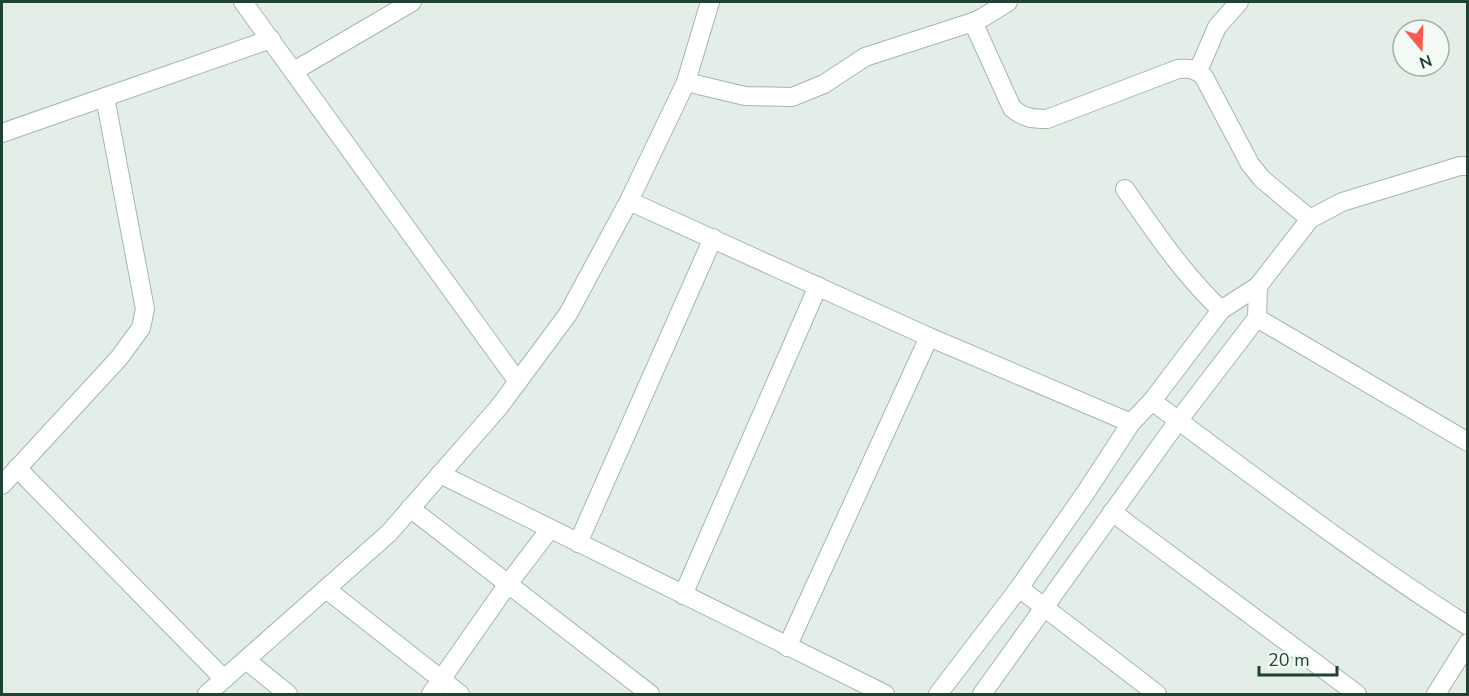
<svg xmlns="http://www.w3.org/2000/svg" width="1469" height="696" viewBox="0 0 1469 696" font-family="'Nunito Sans',sans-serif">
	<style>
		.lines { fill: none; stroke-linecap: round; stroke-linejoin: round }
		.minor-casing { stroke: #a4b7ad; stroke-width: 20 }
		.minor { stroke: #fff; stroke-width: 18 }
	</style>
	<rect width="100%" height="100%" fill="#e2eee7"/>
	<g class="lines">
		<defs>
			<g id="minor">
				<polyline points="243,2 518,382"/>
				<path d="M973,22L1012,108C1023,118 1033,119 1047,119L1178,69C1190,68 1196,69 1204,77L1250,164L1262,179L1310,219"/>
				<polyline points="294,71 412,2"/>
				<polyline points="1198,71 1217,27 1239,2"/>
				<polyline points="686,82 745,96 792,97 824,84 865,57 973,22 982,18 1008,2"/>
				<polyline points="2,133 271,39"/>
				<path d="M1125,189C1155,232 1183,274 1221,310"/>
				<polyline points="629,201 929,337 1131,423"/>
				<polyline points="1257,318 1468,442"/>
				<path d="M1152,401C1256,478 1358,556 1468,626"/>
				<polyline points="17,468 224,679"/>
				<polyline points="440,474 885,694"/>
				<polyline points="2,485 119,358 141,328 145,309 105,97"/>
				<polyline points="410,508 650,694"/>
				<polyline points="1112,512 1357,694"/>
				<polyline points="578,543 713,238"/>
				<polyline points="1019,588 1157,694"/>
				<polyline points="326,589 460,694"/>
				<polyline points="683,595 818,286"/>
				<polyline points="787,647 929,337"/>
				<polyline points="246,660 288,694"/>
				<polyline points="207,694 389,533 499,407 568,314 629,201 686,82 710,2"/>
				<polyline points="431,694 508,584 550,529"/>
				<polyline points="938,694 1019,588 1086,492 1131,423 1152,401 1221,310 1258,286 1310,219 1342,202 1460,166 1468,166"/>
				<polyline points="982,694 1178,421 1257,318 1258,286"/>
				<polyline points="1436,694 1468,643"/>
			</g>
		</defs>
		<use href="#minor" class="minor-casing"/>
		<use href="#minor" class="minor"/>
	</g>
	<rect width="1469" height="696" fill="none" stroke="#204232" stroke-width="6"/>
	<g transform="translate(1421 48) rotate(161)"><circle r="28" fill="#f3faf5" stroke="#9fb0a7" stroke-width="1.5"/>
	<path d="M0-4.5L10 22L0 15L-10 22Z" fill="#ff594f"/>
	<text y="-9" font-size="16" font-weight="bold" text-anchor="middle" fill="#204232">N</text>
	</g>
	<path d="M1259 666v9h78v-9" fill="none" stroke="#204232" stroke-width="3"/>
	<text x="1268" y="666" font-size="18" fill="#204232" stroke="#f3faf5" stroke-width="4.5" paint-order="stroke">20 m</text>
</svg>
